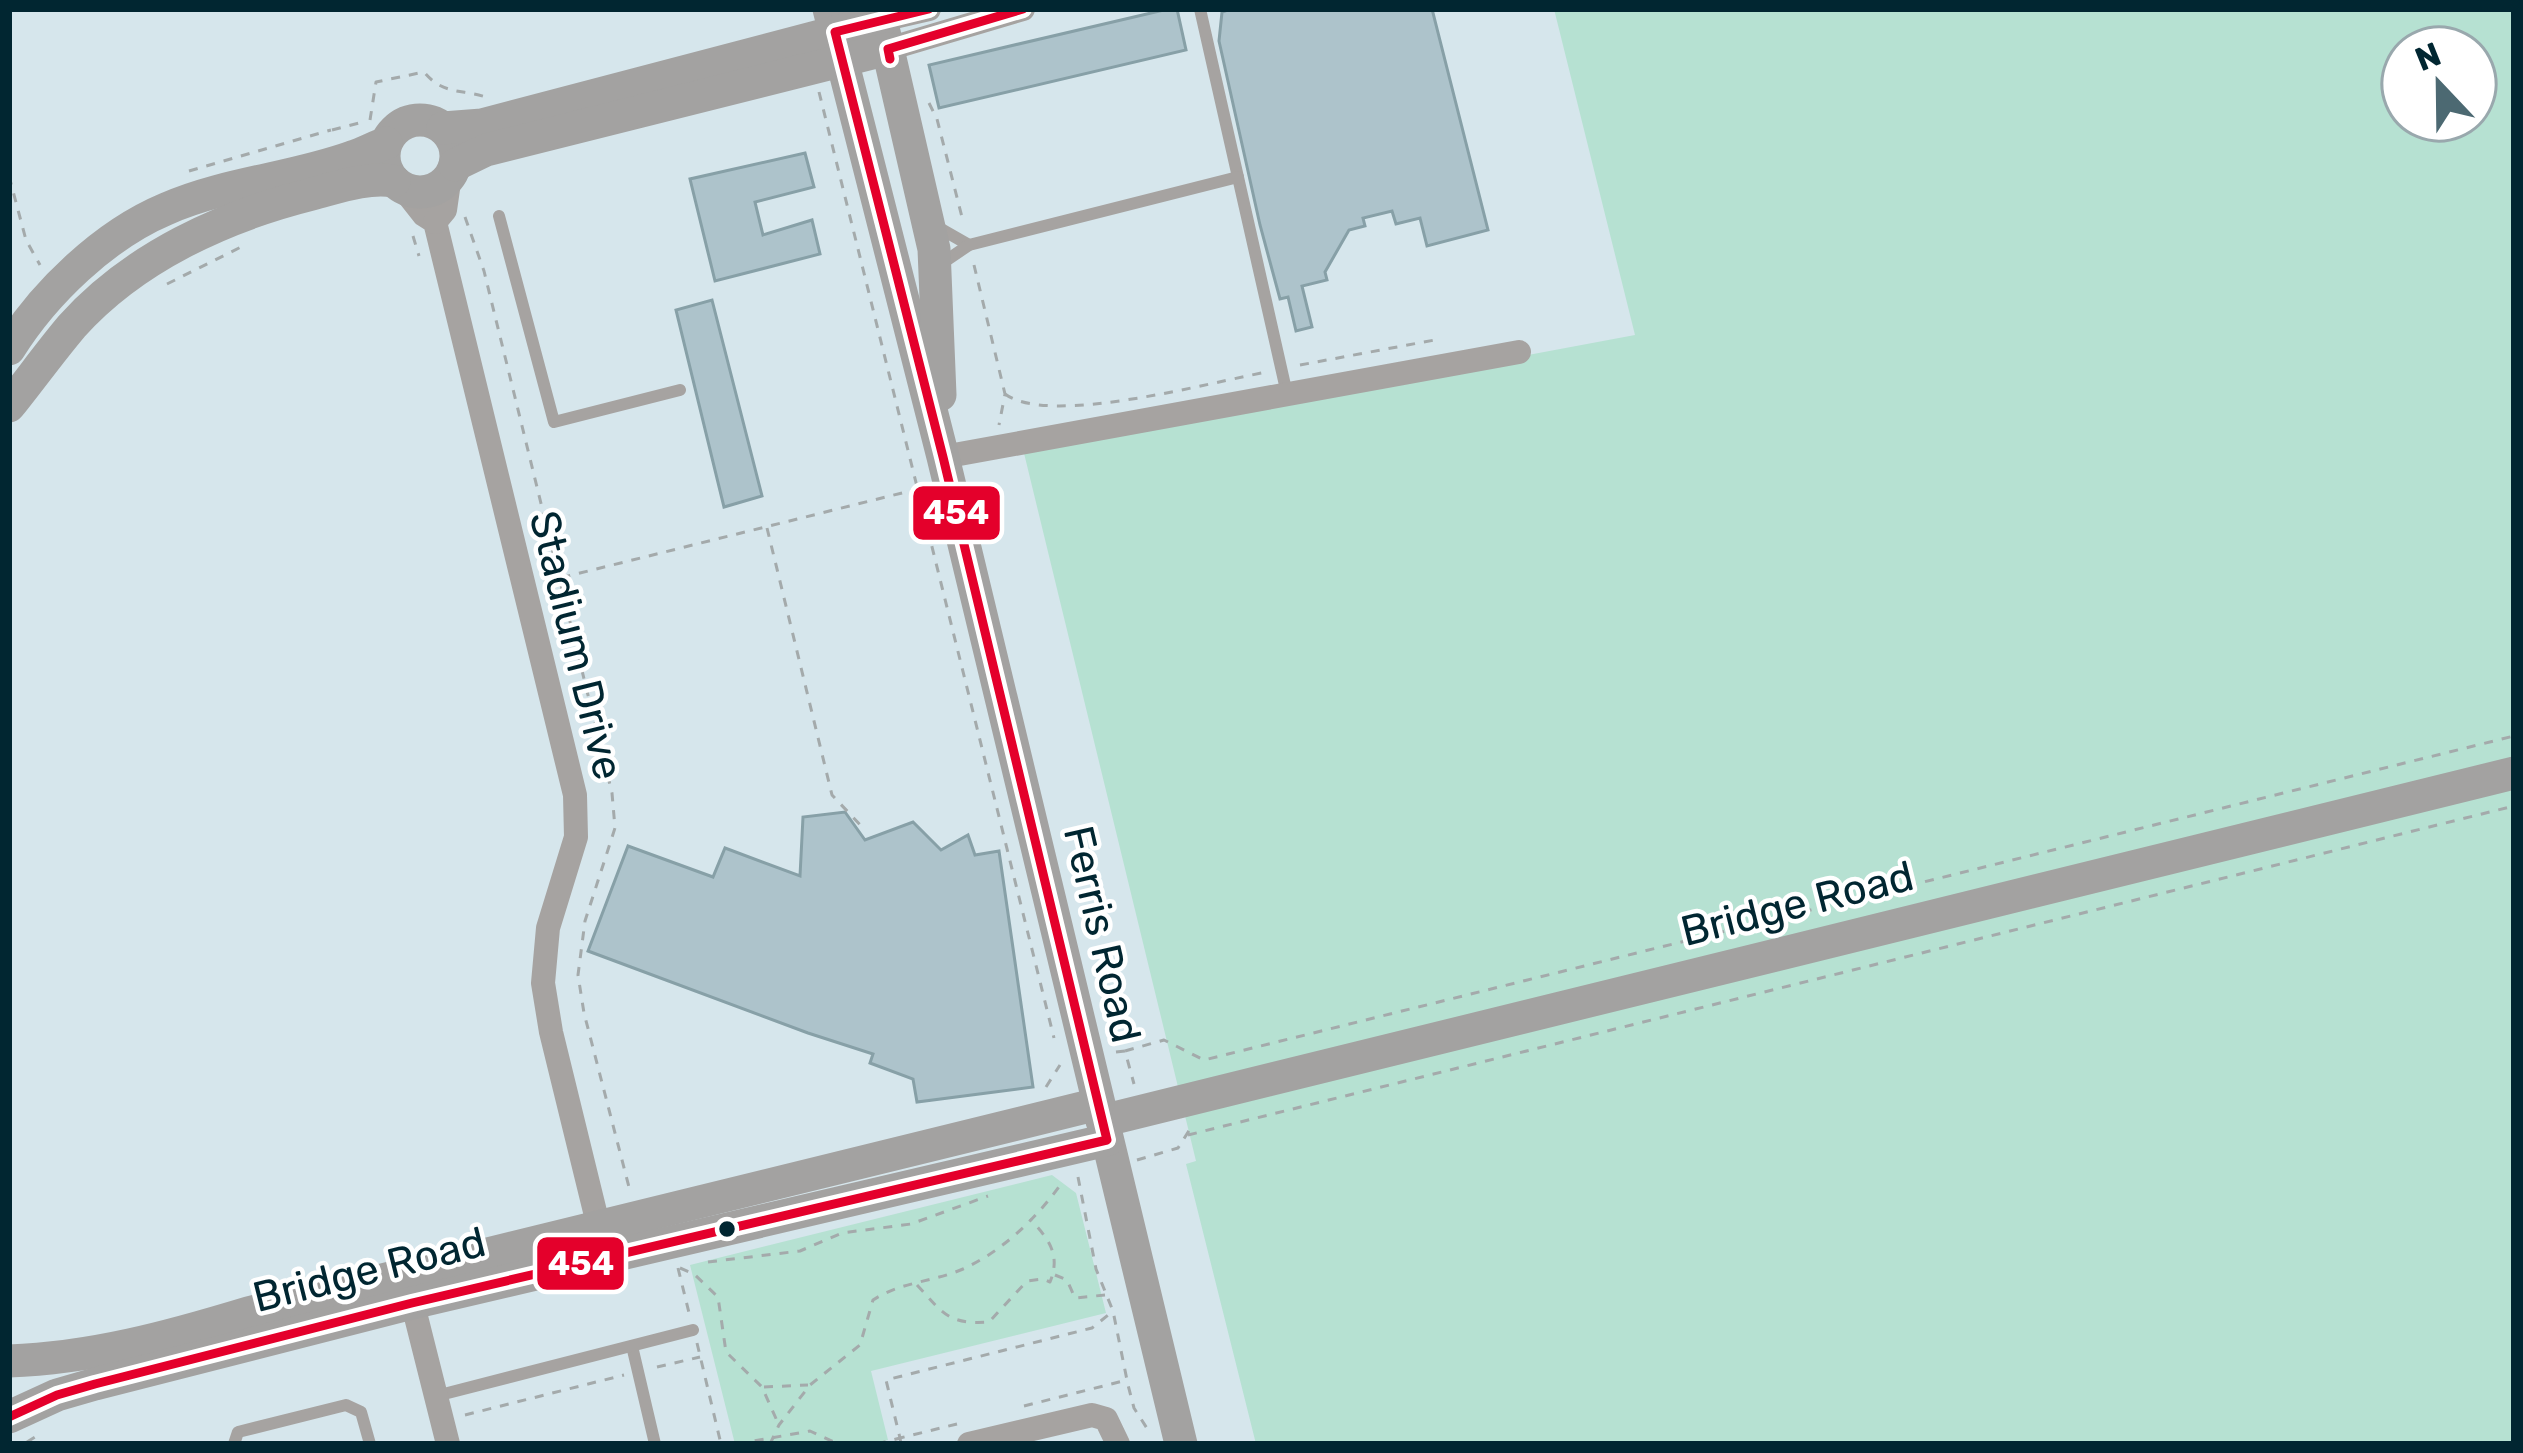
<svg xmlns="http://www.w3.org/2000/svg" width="2523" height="1453" viewBox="0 0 2523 1453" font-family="Rubik,sans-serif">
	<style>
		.green { fill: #b6e1d2; fill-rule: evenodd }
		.building { fill: #adc3cb; stroke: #87a0a7; stroke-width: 3 }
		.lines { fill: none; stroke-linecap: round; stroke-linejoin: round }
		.path { stroke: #a4aaab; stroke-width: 3; stroke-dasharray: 9 9; stroke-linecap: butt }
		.lane { stroke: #a6a3a1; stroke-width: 12 }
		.street { stroke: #a6a3a1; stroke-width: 24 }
		.secondary { stroke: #a3a2a1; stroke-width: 33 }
		.bus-1-casing { stroke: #fff; stroke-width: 18 }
		.bus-1 { stroke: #e4002b; stroke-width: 9 }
		.bus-dot { fill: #012631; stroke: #fff; stroke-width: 4.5 }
		.labels { text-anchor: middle; stroke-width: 9; stroke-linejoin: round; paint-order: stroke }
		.street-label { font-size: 42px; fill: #012631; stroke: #fff }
		.line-badge { stroke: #fff; stroke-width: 4.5 }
		.badge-label { font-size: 33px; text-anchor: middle; font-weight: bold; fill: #fff }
	</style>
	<rect width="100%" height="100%" fill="#d6e6ec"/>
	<g class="green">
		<path d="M1554,9H2514V1444H1256L1186,1164L1196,1161L1023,449L1635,335ZM2403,48H2475V120H2403Z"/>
		<polygon points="1052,1175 1076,1193 1106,1313 871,1371 888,1440 870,1444 735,1444 690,1265"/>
	</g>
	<g class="building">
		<polygon points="1168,9 1177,9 1186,50 939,108 929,65"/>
		<polygon points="1231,9 1432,9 1488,230 1427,246 1420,218 1396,224 1392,211 1363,218 1365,226 1349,230 1325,272 1327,280 1302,286 1312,327 1296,331 1288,297 1280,299 1260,225 1219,41 1222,12"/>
		<polygon points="805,153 814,187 755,202 763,235 812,220 820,254 715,281 690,179"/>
		<polygon points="712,300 762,496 724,507 676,310"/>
		<polygon points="845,812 865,840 913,822 941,850 968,835 975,855 999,851 1033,1087 917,1102 913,1079 870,1063 873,1054 808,1033 588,951 628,846 713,877 725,848 800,876 803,817"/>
	</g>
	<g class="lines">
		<g class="path">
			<polyline points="819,92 1054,1038"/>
			<polyline points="929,103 937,119 963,221"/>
			<path d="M370,120L376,82L424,72C443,95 461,89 486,97"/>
			<polyline points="332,130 363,122"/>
			<polyline points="189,171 331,130"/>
			<polyline points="9,176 26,240 40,265"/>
			<polyline points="465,217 484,271 612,793 615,828 585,921 578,975 584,1013 630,1191"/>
			<polyline points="413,236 419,256"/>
			<polyline points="974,265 1005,394 999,425"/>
			<polyline points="167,284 245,245"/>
			<polyline points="1300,365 1440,339"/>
			<path d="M1005,394C1049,427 1211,382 1267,372"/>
			<polyline points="767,528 832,795 865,830"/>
			<polyline points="544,582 918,489"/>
			<polyline points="1125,1051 1164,1040 1204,1060 2514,736"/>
			<polyline points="1116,1052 1125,1051 1134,1084"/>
			<polyline points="1046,1087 1060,1065"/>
			<polyline points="1188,1135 2514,806"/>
			<polyline points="1137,1160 1178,1148 1192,1126"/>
			<polyline points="1078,1177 1096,1269 1113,1311 1128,1385 1134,1408 1150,1433"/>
			<polyline points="708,1262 800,1251 842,1233 911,1224 988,1196"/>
			<polyline points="678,1268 690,1317"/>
			<polyline points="680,1268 694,1274 718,1297 726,1352 762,1387 778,1423"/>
			<polyline points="1055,1275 1067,1280 1075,1298 1105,1295"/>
			<path d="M917,1285C943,1313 948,1325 989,1322L1027,1281L1043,1279L1050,1282C1061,1255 1049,1239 1030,1219"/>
			<polyline points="697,1343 721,1444"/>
			<polyline points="657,1367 700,1357"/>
			<polyline points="764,1387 808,1385"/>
			<polyline points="1024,1406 1127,1380"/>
			<polyline points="465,1415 624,1375"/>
			<polyline points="957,1424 900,1438 886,1380 1092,1328 1113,1311"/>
			<polyline points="27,1442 40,1434"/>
			<polyline points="737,1444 810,1431 838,1444"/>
			<path d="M770,1444L779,1425L810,1385L860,1345L873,1300C900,1282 933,1282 963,1269C1003,1251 1039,1216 1063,1181"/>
			<polyline points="877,1444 900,1438 901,1444"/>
		</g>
		<g class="lane">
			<polyline points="1200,9 1287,394"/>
			<polyline points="499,216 554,422 680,390"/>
			<polyline points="934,225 969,245"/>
			<polyline points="941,264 969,245 1238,177"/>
			<polyline points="632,1346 655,1444"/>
			<polyline points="436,1396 693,1330"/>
			<polyline points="234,1444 238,1432 346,1405 361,1412 370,1444"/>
		</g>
		<g class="street">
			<polyline points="881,20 929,9"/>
			<polyline points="888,49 1023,9"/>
			<polyline points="402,187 424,215 435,222 575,795 576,837 548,928 543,983 551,1032 599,1228"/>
			<polyline points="435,222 445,210 450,175"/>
			<polyline points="943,457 1519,352"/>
			<polyline points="409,1289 448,1444"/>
			<polyline points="969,1444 1092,1415 1106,1419 1118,1444"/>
		</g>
		<g class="secondary">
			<polyline points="829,9 943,457 1181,1444"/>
			<polyline points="884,32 934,249 940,395"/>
			<circle cx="420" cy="156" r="36"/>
			<polyline points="443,128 482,125 881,20"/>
			<polyline points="455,165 486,150 888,49"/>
			<path d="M9,349C44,293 104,235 166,209C225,183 291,179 352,157C364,153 375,147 386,143"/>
			<path d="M9,406C30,380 50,352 72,326C134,257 224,216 312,194C339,187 366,177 394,181"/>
			<polyline points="1102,1121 2514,773"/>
			<path d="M9,1361C92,1358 169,1337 248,1313L1098,1104"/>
			<polyline points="9,1417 57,1395 95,1384 412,1303 1107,1140"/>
		</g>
		<defs>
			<g id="bus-1">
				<polyline points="890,59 888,49 1023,9"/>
				<polyline points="9,1417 57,1395 95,1384 412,1303 1107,1140 943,457 835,32 929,9"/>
			</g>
		</defs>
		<use href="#bus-1" class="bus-1-casing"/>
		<use href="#bus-1" class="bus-1"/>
	</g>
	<circle class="bus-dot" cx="727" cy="1229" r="10"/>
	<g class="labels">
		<g class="street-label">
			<text transform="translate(577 645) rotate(76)" y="15">Stadium Drive</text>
			<text transform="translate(1797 903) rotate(-14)" y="15">Bridge Road</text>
			<text transform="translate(1103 934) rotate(77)" y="15">Ferris Road</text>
			<text transform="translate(369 1269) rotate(-14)" y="15">Bridge Road</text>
		</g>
	</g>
	<g class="line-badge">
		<rect x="911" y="484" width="91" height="58" rx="12" fill="#e4002b"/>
		<rect x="535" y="1235" width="91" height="57" rx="12" fill="#e4002b"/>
	</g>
	<g class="badge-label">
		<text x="956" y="524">454</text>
		<text x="581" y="1275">454</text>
	</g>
	<rect width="2523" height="1453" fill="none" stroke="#012631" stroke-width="24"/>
	<g transform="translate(2439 84) rotate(338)"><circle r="57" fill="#ffffff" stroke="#99a8ad" stroke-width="3"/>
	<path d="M0-9L21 45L0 30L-21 45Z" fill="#4c6972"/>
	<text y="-18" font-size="33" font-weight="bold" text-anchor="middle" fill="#012631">N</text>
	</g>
</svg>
